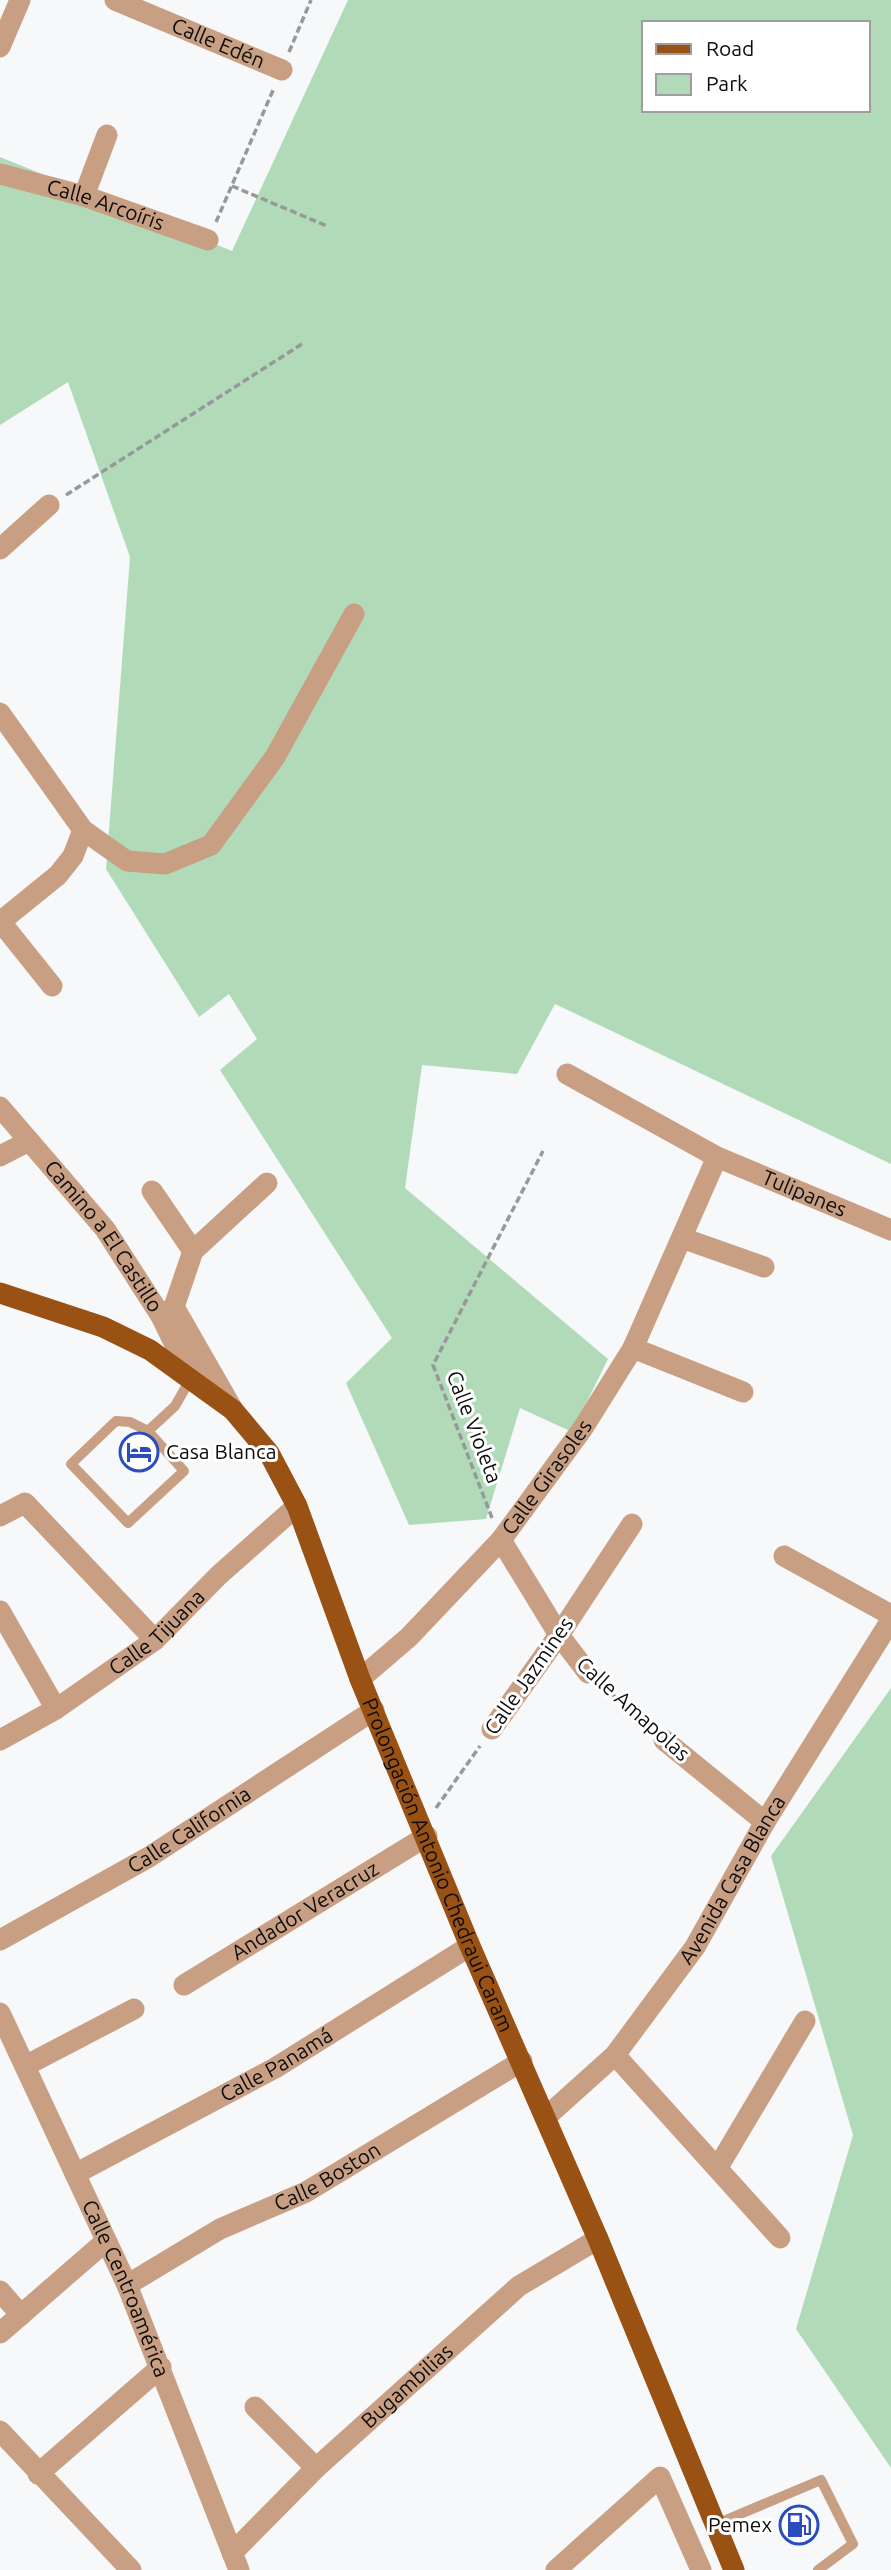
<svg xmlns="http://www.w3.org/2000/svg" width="891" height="2570" viewBox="0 0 891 2570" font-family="Ubuntu,sans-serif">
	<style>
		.green { fill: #b1dbb8; fill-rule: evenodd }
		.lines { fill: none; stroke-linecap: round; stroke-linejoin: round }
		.path { stroke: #979899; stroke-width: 3.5; stroke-dasharray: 7 3.5; stroke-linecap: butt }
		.service { stroke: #c89f83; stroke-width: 10 }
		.minor { stroke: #c89f83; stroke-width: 21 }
		.primary { stroke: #9a5214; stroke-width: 21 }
		.labels { text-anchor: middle; stroke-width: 6; stroke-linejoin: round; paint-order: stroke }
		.street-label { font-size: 21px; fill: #0c0c0d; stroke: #fff }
		.poi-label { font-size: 21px; fill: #0c0c0d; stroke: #fff; text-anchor: start }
	</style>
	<rect width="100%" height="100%" fill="#f6f8fa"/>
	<g class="green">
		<path d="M348,0H891V1164L555,1004L517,1074L422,1065L405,1188L608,1359L572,1432L520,1408L486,1519L409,1525L346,1383L392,1338L220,1070L257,1039L229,994L199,1017L106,869L130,557L68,382L0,425V157L232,251ZM644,23H868V110H644Z"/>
		<polygon points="891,1688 891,2468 796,2329 853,2135 771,1856"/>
	</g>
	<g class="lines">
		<g class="path">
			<polyline points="289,52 311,0"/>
			<polyline points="232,186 327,226"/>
			<polyline points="216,222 274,88"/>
			<polyline points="66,495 302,344"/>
			<polyline points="492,1518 433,1365 543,1151"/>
			<polyline points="603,1686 649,1727"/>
			<polyline points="436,1808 480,1746"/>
		</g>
		<g class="service">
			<polyline points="148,1431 130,1422 116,1421 71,1464 128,1523 184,1471 148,1431 175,1406 191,1378"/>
			<polyline points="714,2525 821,2480 853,2544 818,2570"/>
		</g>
		<g class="minor">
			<path id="s1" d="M115,0L282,70"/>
			<polyline points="0,47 20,0"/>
			<path id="s2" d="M0,174L84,196L208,240"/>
			<polyline points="84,196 107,135"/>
			<polyline points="0,549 49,505"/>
			<polyline points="0,713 83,830 127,861 165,864 211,845 275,757 354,614"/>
			<polyline points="0,921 52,986"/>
			<polyline points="0,922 58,875 73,856 83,830"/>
			<path id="s3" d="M567,1074L717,1157L891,1230"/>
			<path id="s4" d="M0,1107L105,1229L161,1316L191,1378"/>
			<polyline points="0,1156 29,1141"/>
			<polyline points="152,1191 193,1251"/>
			<polyline points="682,1238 764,1267"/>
			<polyline points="174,1307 233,1410"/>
			<polyline points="161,1316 174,1307 193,1251 267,1183"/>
			<polyline points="633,1348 743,1392"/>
			<polyline points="0,1516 25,1503 155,1640"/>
			<polyline points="501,1540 559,1635 588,1673"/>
			<polyline points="784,1556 891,1615"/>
			<polyline points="0,1611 56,1709"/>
			<path id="s5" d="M360,1679L409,1637L501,1540L583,1428L633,1348L717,1157"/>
			<polyline points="492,1729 559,1635 632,1524"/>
			<path id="s6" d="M0,1740L56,1709L155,1640L219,1575L297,1506"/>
			<polyline points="664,1740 765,1822"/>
			<path id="s7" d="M0,1940L149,1857L374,1710"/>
			<path id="s8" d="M184,1985L427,1836"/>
			<path id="s9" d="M0,2013L127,2285L239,2570"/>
			<polyline points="615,2055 780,2238"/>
			<polyline points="25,2066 134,2009"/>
			<path id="s10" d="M546,2117L615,2055L695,1947L765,1822L891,1620"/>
			<polyline points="718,2167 805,2021"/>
			<path id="s11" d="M75,2174L275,2068L470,1946"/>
			<path id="s12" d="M127,2285L220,2229L306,2192L522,2061"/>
			<polyline points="0,2291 21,2315"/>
			<polyline points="0,2333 106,2241"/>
			<polyline points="255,2407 316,2468"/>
			<polyline points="0,2431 131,2570"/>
			<polyline points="38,2474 161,2367"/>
			<path id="s13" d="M232,2553L316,2468L519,2286L598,2239"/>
			<polyline points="556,2570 660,2477 701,2570"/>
		</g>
		<path class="primary" id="s14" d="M0,1293L103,1327L150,1350L233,1410L269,1453L297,1506L360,1679L470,1946L598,2239L734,2570"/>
	</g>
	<defs>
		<symbol id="hotel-ring" viewBox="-11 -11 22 22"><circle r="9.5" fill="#fff" stroke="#2b4cbc" stroke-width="1.5"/><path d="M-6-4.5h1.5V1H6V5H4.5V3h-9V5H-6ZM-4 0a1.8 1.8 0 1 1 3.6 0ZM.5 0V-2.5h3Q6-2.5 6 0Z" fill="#2b4cbc"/></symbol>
		<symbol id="fuel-ring" viewBox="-11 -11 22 22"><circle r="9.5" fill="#fff" stroke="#2b4cbc" stroke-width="1.5"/><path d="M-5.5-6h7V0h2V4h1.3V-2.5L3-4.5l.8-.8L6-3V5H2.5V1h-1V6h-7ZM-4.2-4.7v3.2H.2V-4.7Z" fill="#2b4cbc"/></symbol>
	</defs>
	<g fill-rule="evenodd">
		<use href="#hotel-ring" x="117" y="1430" width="44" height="44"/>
		<use href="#fuel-ring" x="777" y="2503" width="44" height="44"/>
	</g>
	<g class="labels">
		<g class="street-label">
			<text dy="7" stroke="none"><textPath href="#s1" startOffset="112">Calle Edén</textPath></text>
			<text dy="7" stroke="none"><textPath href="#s2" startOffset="110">Calle Arcoíris</textPath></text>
			<text dy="7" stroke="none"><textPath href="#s3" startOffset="266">Tulipanes</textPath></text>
			<text dy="7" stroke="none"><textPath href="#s4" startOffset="166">Camino a El Castillo</textPath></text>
			<text transform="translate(474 1427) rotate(69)" y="7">Calle Violeta</text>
			<text dy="7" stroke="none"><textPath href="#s5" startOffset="276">Calle Girasoles</textPath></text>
			<text dy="7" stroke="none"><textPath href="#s6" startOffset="191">Calle Tijuana</textPath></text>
			<text transform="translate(529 1676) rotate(-55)" y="7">Calle Jazmines</text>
			<text transform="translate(633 1709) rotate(42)" y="7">Calle Amapolas</text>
			<text dy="7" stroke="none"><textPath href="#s7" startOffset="219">Calle California</textPath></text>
			<text dy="7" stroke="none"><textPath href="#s14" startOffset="765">Prolongación Antonio Chedraui Caram</textPath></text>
			<text dy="7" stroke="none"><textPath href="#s10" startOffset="304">Avenida Casa Blanca</textPath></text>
			<text dy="7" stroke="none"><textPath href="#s8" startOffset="142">Andador Veracruz</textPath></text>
			<text dy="7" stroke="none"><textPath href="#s11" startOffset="229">Calle Panamá</textPath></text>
			<text dy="7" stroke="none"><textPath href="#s12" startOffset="228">Calle Boston</textPath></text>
			<text dy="7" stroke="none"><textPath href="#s9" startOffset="303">Calle Centroamérica</textPath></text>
			<text dy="7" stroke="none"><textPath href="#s13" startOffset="242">Bugambilias</textPath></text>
		</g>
		<g class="poi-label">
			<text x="166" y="1459">Casa Blanca</text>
			<text x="772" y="2532" text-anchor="end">Pemex</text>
		</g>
	</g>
	<rect x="642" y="21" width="228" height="91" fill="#ffffff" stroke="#9e9e9e" stroke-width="2"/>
	<rect x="656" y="44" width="35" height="10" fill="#9a5214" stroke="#9e9e9e" stroke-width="2"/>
	<text x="706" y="56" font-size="21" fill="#0c0c0d">Road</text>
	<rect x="656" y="74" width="35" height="21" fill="#b1dbb8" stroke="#9e9e9e" stroke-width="2"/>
	<text x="706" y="91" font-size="21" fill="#0c0c0d">Park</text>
</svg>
